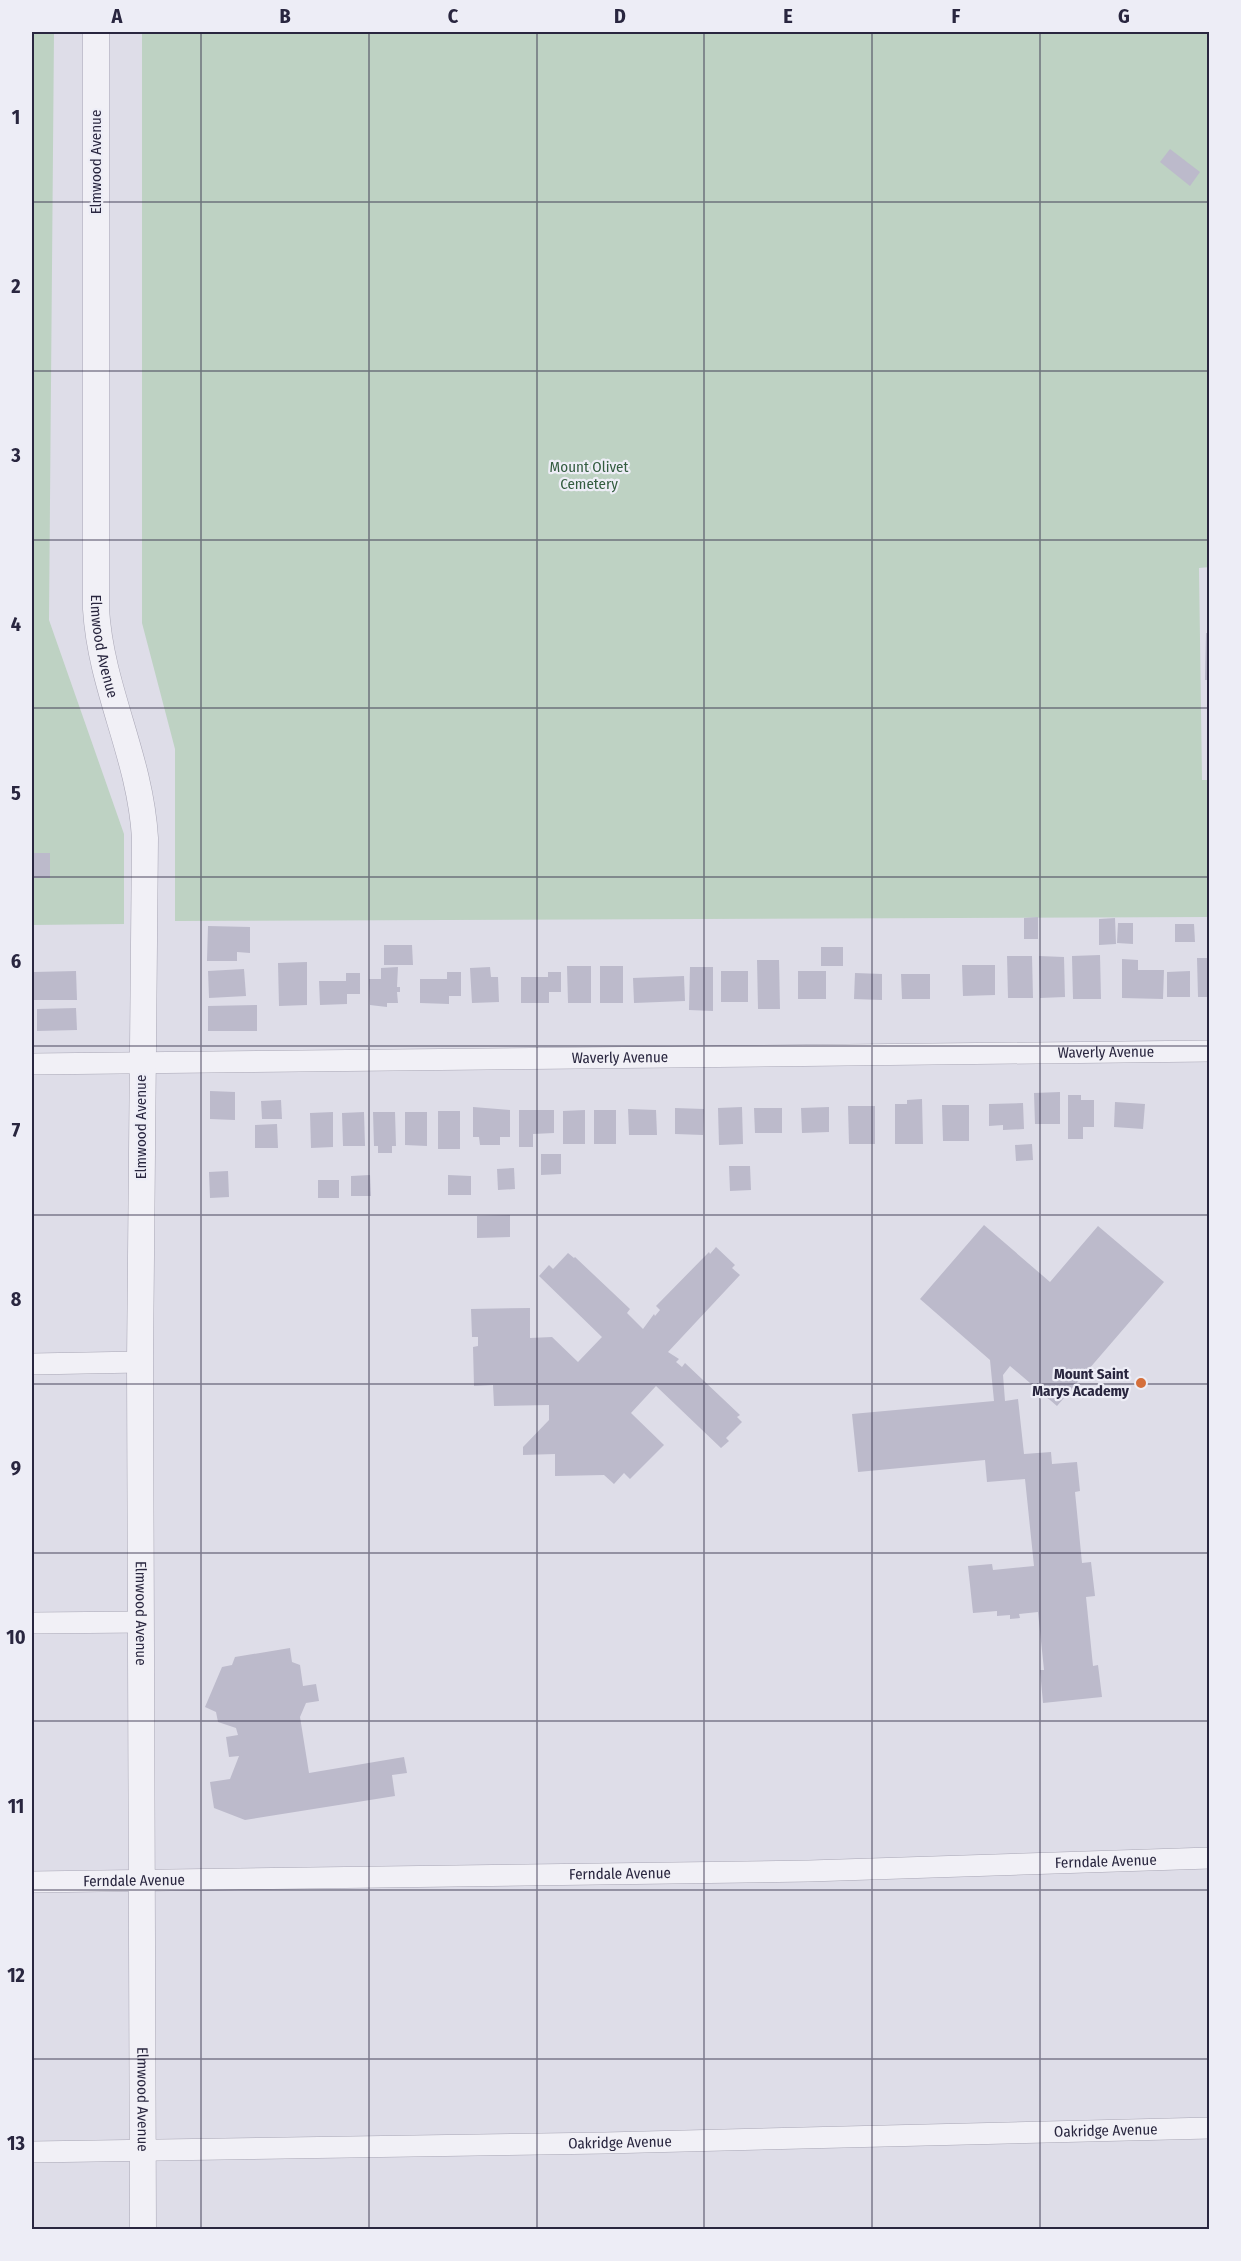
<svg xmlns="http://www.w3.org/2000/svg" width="1241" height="2261" viewBox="0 0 1241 2261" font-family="'Fira Sans Condensed',sans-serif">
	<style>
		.green { fill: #bed2c3 }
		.building { fill: #bcbacb }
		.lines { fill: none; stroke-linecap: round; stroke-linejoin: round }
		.minor-casing { stroke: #a8a6b5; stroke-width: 22 }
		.tertiary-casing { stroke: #a8a6b5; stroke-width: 27 }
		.minor { stroke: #f1f0f6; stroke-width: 21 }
		.tertiary { stroke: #f1f0f6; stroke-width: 26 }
		.grid { fill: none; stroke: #29263f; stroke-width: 1.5; stroke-opacity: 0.55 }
		.poi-dot { fill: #d56f3b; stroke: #ededf6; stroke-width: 2 }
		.labels { text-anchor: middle; stroke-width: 4.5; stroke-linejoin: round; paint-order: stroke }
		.street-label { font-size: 15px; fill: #29263f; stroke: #ededf6 }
		.park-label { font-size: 15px; fill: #335c3f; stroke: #ededf6 }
		.poi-label { font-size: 15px; font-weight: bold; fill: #29263f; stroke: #ededf6; text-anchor: end }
		.neatline { fill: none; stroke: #29263f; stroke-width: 2 }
		.grid-label { font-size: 20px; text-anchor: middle; font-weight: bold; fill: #29263f }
	</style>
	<rect width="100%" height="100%" fill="#dedde8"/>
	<g class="green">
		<polygon points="32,32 54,32 49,620 124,834 124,924 32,925"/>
		<polygon points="142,32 1209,32 1210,567 1199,568 1202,780 1210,780 1209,917 175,921 175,749 142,623"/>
	</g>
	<g class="building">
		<polygon points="1170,149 1200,172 1190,186 1160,162"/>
		<polygon points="1206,633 1210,633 1210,680 1205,680"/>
		<rect x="32" y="853" width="18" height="25"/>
		<polygon points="1038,917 1038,939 1024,939 1024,918"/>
		<polygon points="1115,918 1116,944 1099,945 1099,919"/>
		<polygon points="1118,923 1133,923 1133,944 1117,943"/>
		<polygon points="1175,924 1194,924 1195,942 1175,942"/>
		<polygon points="208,926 250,927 250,953 237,952 237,961 207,961"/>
		<polygon points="384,945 412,945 413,965 384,965"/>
		<rect x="821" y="947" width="22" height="19"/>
		<polygon points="1100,955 1101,999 1073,999 1072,956"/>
		<polygon points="1007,956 1032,956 1033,998 1008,998"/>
		<polygon points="1039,956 1064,957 1065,997 1040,998"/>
		<polygon points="1197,958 1210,958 1210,997 1198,997"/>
		<polygon points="1122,959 1138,960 1138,970 1164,970 1163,999 1122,998"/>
		<polygon points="757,960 779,960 780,1009 758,1009"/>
		<polygon points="307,962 307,1005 279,1006 278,963"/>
		<polygon points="962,965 995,965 995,995 963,996"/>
		<polygon points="567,966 591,966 591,1003 568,1003"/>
		<rect x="600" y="966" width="23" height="37"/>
		<polygon points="398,967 397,987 400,987 400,992 397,992 398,1003 387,1003 387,1007 370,1005 369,979 381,979 381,968"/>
		<polygon points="490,967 491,977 498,977 499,1002 472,1003 470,968"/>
		<polygon points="690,967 713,967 713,1011 689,1010"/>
		<polygon points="244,969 246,996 209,998 208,971"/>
		<polygon points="76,971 77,1000 34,1000 34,972"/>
		<rect x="721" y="971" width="27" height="31"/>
		<rect x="798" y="971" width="28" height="28"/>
		<polygon points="1190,971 1190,997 1167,997 1167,972"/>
		<polygon points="447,972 461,972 461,996 449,996 449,1004 420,1003 420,979 447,979"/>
		<polygon points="548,972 561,972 561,992 549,992 549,1003 521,1003 521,977 548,977"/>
		<polygon points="346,973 360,973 360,994 347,994 347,1004 320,1005 319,981 346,981"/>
		<polygon points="855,973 882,974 882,1000 854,999"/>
		<polygon points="901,974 930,974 930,999 902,999"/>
		<polygon points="684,976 685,1001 634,1003 633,978"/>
		<polygon points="257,1005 257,1031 208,1031 208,1006"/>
		<polygon points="76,1008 77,1030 37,1031 37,1009"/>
		<polygon points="210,1091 235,1092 235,1120 210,1119"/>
		<polygon points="1060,1092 1060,1124 1035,1124 1034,1093"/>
		<polygon points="1068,1095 1081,1095 1081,1100 1094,1100 1094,1127 1083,1127 1083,1139 1068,1139"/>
		<polygon points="922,1099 923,1144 895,1144 895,1104 907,1104 907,1100"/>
		<polygon points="281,1100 282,1119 262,1119 261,1101"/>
		<polygon points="1115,1102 1145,1104 1143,1129 1114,1127"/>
		<polygon points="1023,1103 1024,1129 1003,1130 1003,1125 989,1126 989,1104"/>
		<polygon points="942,1105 969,1105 969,1141 943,1141"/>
		<polygon points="848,1106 875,1106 875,1144 849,1144"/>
		<polygon points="473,1107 510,1110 510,1137 500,1137 500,1145 480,1145 479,1137 473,1137"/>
		<polygon points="742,1107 743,1144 719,1145 718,1108"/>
		<polygon points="829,1107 829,1132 802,1133 801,1108"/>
		<polygon points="675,1108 704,1109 703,1135 675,1134"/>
		<polygon points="754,1108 782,1108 782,1133 755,1133"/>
		<polygon points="628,1109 656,1110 657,1135 629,1135"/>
		<polygon points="519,1110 554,1110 554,1133 533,1134 533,1147 519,1147"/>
		<polygon points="585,1110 585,1144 563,1144 563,1111"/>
		<rect x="594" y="1110" width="22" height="34"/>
		<rect x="438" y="1111" width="22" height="38"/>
		<polygon points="333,1112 333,1147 311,1148 310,1113"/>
		<polygon points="364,1112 365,1146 343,1146 342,1113"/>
		<polygon points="373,1112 395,1112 396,1146 392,1146 392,1153 378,1153 378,1146 374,1146"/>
		<polygon points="405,1112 427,1112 427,1146 405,1145"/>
		<polygon points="277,1124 278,1148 255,1148 255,1125"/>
		<polygon points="1032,1144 1033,1160 1016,1161 1015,1145"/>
		<polygon points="541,1154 561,1154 561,1174 541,1175"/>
		<polygon points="729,1166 750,1166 751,1190 730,1191"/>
		<polygon points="514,1168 515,1189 498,1190 497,1169"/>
		<polygon points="228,1171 229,1197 210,1198 209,1172"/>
		<polygon points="370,1175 371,1196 351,1196 351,1176"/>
		<polygon points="448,1175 471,1176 471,1195 448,1195"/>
		<rect x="318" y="1180" width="21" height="18"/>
		<polygon points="510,1215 510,1237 477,1238 477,1216"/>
		<polygon points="984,1225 1050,1282 1098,1226 1164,1282 1057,1406 1010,1366 1003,1375 1005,1401 1018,1399 1024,1454 1051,1452 1052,1464 1077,1462 1080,1491 1075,1492 1082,1563 1091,1562 1095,1596 1086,1597 1093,1666 1098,1665 1102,1697 1043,1703 1040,1670 1044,1670 1038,1612 1019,1614 1020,1618 1010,1619 1010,1615 997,1616 997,1611 973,1613 968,1566 992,1564 993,1570 1034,1566 1025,1479 987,1482 985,1460 858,1472 852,1414 994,1401 990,1360 920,1299"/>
		<polygon points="716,1247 735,1265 732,1268 740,1275 668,1352 679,1359 676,1362 682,1367 685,1363 740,1415 737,1417 742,1422 726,1438 729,1441 721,1448 656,1386 631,1413 664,1445 630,1479 624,1473 614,1484 604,1475 555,1476 555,1454 523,1455 523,1447 549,1420 549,1405 494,1406 493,1385 474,1386 473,1347 478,1346 478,1337 472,1337 471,1309 530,1308 530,1338 552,1337 578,1362 602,1337 539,1276 549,1265 553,1269 568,1253 574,1258 575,1257 630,1309 627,1313 643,1329 654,1314 655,1316 660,1310 656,1306 709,1252 710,1254"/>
		<polygon points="290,1648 292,1662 300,1665 303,1686 316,1684 319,1701 306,1703 300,1717 309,1773 404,1757 407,1773 392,1775 395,1796 245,1820 214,1808 210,1782 230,1779 239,1756 229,1757 226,1737 238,1735 236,1728 218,1722 216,1712 205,1707 222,1667 232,1665 235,1657"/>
	</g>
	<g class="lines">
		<defs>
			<g id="minor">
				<path id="s1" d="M32,1064L1210,1051"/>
				<polyline points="32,1364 140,1362"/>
				<polyline points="32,1623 142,1622"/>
				<path id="s2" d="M32,1882L809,1871L1210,1858"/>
				<path id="s3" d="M32,2152L605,2143L1210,2128"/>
			</g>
			<g id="tertiary">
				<path id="s4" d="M96,32V609C101,690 140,755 145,838L140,1362L143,2230"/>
			</g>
		</defs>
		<use href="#minor" class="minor-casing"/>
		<use href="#tertiary" class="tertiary-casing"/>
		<use href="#minor" class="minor"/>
		<use href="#tertiary" class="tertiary"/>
	</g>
	<path class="grid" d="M201,32V2230M369,32V2230M537,32V2230M704,32V2230M872,32V2230M1040,32V2230M32,202H1210M32,371H1210M32,540H1210M32,708H1210M32,877H1210M32,1046H1210M32,1215H1210M32,1384H1210M32,1553H1210M32,1721H1210M32,1890H1210M32,2059H1210"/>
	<circle class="poi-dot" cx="1141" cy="1383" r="6"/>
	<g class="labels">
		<g class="street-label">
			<text transform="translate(96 162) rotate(-90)" y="5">Elmwood Avenue</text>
			<text dy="5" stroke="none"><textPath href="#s4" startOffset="615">Elmwood Avenue</textPath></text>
			<text dy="5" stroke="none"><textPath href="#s1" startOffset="1074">Waverly Avenue</textPath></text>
			<text dy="5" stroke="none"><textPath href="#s1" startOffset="588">Waverly Avenue</textPath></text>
			<text transform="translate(141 1127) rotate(-90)" y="5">Elmwood Avenue</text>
			<text dy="5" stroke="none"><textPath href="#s4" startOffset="1587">Elmwood Avenue</textPath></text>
			<text dy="5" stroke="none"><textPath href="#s2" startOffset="1074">Ferndale Avenue</textPath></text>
			<text dy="5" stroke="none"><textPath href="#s2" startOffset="588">Ferndale Avenue</textPath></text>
			<text dy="5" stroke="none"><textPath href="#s2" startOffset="102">Ferndale Avenue</textPath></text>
			<text dy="5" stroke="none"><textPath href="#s4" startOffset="2073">Elmwood Avenue</textPath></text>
			<text dy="5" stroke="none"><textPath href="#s3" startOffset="1074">Oakridge Avenue</textPath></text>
			<text dy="5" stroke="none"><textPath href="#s3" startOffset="588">Oakridge Avenue</textPath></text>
		</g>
		<g class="park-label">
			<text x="589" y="472">Mount Olivet<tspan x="589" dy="17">Cemetery</tspan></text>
		</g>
		<g class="poi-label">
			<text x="1129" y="1379">Mount Saint<tspan x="1129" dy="17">Marys Academy</tspan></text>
		</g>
	</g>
	<rect width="1241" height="2261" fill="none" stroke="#ededf6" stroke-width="66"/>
	<rect x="33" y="33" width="1175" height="2195" class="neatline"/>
	<g class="grid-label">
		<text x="117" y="23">A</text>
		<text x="285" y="23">B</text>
		<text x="453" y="23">C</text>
		<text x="620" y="23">D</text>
		<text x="788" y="23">E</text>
		<text x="956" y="23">F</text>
		<text x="1124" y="23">G</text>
		<text x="16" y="124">1</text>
		<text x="16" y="293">2</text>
		<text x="16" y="462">3</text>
		<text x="16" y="631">4</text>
		<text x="16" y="800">5</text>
		<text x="16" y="968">6</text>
		<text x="16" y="1137">7</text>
		<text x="16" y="1306">8</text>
		<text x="16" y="1475">9</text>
		<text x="16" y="1644">10</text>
		<text x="16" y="1813">11</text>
		<text x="16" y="1982">12</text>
		<text x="16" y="2150">13</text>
	</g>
</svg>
